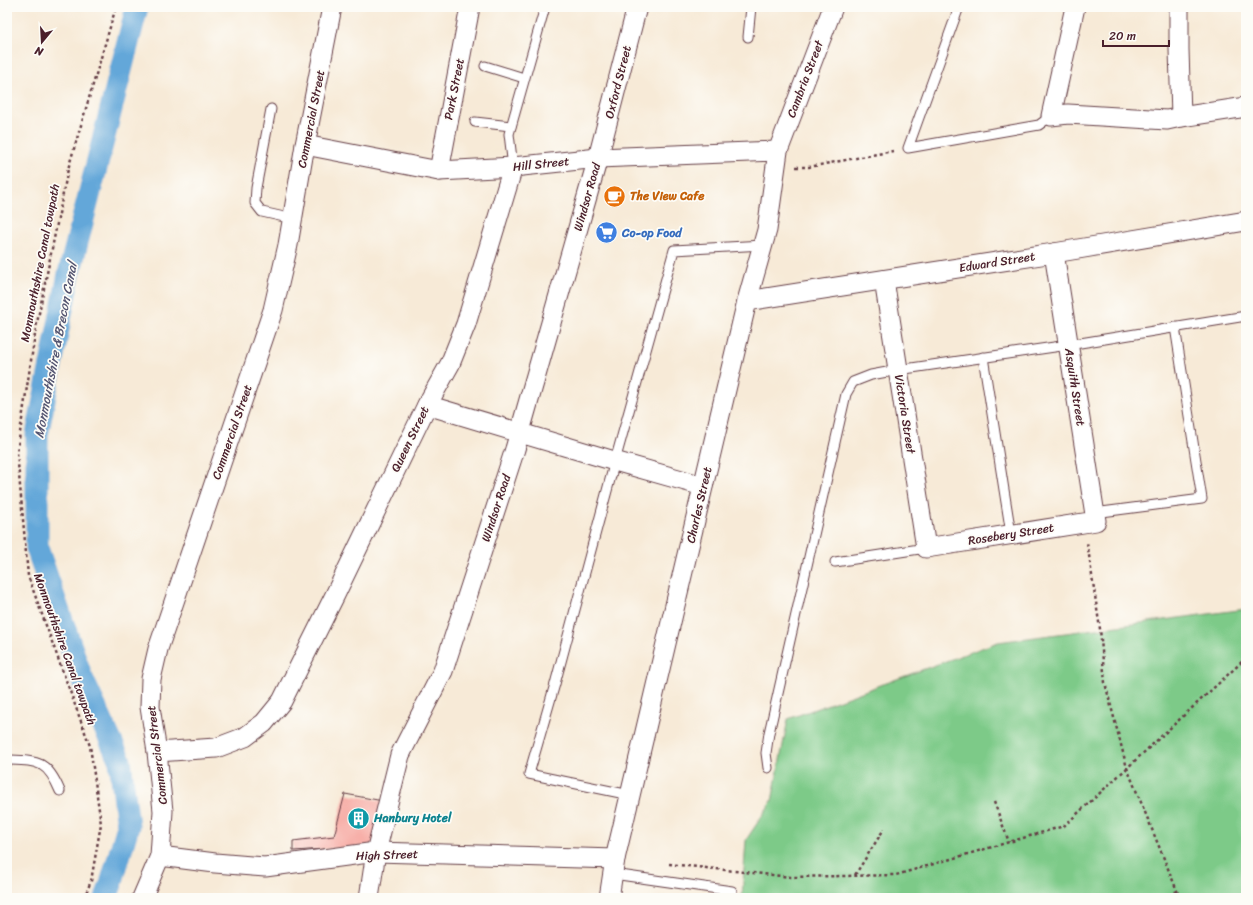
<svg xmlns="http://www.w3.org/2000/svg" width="1253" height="905" viewBox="0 0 1253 905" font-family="Sriracha,sans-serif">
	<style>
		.green { fill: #7dca88; stroke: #64745a }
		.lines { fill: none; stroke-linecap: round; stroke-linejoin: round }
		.canal { stroke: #64a7d9; stroke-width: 23 }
		.building { fill: #f7afa8 }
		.service-casing { stroke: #643d45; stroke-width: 11 }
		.minor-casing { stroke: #643d45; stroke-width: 21 }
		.path { stroke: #643d45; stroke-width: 2.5; stroke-dasharray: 3 3; stroke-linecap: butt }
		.service { stroke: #fff; stroke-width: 9 }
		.minor { stroke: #fff; stroke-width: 19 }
		.labels { text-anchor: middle; stroke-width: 3.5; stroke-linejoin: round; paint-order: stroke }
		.street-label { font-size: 12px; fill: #4a1f2b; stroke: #fdfcf7 }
		.food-label { font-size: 12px; font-weight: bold; fill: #c56008; stroke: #fdfcf7; text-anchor: start }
		.shop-label { font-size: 12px; font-weight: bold; fill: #366cbe; stroke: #fdfcf7; text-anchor: start }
		.culture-label { font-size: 12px; font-weight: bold; fill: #0d838f; stroke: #fdfcf7; text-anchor: start }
		.water-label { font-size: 13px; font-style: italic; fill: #545571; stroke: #fdfcf7 }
	</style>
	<rect width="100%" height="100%" fill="#fdfcf7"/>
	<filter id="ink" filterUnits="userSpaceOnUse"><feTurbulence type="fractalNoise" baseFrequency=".025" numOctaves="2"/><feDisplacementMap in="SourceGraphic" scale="8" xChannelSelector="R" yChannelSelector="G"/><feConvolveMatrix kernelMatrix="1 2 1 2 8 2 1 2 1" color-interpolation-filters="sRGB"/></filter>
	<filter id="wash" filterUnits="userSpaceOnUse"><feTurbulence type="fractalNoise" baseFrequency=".012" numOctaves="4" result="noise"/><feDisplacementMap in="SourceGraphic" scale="16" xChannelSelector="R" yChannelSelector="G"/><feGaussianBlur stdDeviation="0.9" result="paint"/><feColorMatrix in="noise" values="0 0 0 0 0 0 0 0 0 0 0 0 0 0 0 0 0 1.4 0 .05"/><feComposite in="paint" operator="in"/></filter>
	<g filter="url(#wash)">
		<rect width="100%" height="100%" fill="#f7ead7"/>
		<polygon class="green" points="1246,609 1246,898 742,898 746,840 772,801 788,719 998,642"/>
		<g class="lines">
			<polyline class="canal" points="106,898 111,884 128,826 120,761 81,676 37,548 37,435 69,274 137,7"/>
		</g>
		<g id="blocks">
			<polygon class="building" points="345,794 383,801 373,846 293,851 293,841 334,836"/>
		</g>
	</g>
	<g filter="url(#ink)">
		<use href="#blocks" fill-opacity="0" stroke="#643d45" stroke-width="1"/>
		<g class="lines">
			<defs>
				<g id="service">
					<polyline points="959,7 908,148 1039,125 1051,116"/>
					<polyline points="748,37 751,7"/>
					<polyline points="485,66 524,78"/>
					<polyline points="271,109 256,188 255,203 262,212 293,219"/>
					<polyline points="475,122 511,126"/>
					<polyline points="513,167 509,134 545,7"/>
					<polyline points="983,357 1011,534"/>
					<polyline points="1094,513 1202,499 1175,327"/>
					<polyline points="835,562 926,548"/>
					<path d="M7,760C38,761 47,760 60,791"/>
					<polyline points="768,768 766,753 769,733 846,394 853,382 871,375 898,370 1068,345 1246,316"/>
					<polyline points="630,795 529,774 555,684 615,461 674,250 763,245"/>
					<polyline points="613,874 732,891"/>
				</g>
				<g id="minor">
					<polyline points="1075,7 1051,116 1068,114 1167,120 1181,117"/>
					<polyline points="1179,7 1179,49 1181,117 1246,107"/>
					<polyline points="305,145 439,171 513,167 598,158 778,151"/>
					<polyline points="439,171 470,7"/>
					<polyline points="884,280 926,548 1096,521 1054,253"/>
					<polyline points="747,301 1054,253 1246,221"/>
					<polyline points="427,405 611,460 703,486"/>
					<polyline points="157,752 216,748 245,737 264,723 282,701 335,595 427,405 450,364 466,324 513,167"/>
					<polyline points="160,856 215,863 265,867 376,852 615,859"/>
					<polyline points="142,898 160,856 163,811 157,752 150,707 151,679 158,649 273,310 288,245 305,145 332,7"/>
					<polyline points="369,898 376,852 400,755 443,671 515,449 598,158 637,7"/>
					<polyline points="609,898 615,859 747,301 767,230 778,151 833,7"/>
				</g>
			</defs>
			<use href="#service" class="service-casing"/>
			<use href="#minor" class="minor-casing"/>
			<g class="path">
				<polyline points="796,167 809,167 893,151"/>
				<polyline points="994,802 1009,842"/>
				<polyline points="669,864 791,877 896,875 1064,826 1127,768 1105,683 1100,629 1087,542"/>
				<polyline points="855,875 884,829"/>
				<polyline points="84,898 91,881 101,824 90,746 28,576 17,452 36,328 68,169 116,7"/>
				<polyline points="1172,898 1176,891"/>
				<polyline points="1180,898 1127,768 1246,658"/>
			</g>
			<use href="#service" class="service"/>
			<use href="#minor" class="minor"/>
		</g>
	</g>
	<defs>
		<symbol id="cafe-disc" viewBox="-11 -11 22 22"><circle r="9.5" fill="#e8710a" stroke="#fdfcf7"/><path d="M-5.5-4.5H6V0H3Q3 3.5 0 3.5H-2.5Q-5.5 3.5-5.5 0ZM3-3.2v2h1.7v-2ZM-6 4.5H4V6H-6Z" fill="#fff"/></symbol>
		<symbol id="supermarket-disc" viewBox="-11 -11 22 22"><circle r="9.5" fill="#3f7fe0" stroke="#fdfcf7"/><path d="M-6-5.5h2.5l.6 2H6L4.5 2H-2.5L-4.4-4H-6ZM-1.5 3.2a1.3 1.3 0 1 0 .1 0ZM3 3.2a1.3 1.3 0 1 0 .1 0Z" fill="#fff"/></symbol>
		<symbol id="building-disc" viewBox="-11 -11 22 22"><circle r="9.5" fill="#0f9aa8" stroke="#fdfcf7"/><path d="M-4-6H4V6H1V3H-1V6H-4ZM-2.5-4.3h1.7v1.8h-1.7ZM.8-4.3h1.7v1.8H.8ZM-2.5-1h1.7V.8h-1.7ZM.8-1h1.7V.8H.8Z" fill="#fff"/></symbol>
	</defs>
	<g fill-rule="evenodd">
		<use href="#cafe-disc" x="602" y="184" width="25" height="25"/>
		<use href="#supermarket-disc" x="594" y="220" width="25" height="25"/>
		<use href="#building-disc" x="346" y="806" width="25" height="25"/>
	</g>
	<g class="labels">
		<g class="street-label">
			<text transform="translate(805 79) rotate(-69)" y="4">Cambria Street</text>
			<text transform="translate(618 82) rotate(-76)" y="4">Oxford Street</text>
			<text transform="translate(454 89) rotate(-79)" y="4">Park Street</text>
			<text transform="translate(311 119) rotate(-79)" y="4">Commercial Street</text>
			<text transform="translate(541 164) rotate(-6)" y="4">Hill Street</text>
			<text transform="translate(587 197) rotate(-74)" y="4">Windsor Road</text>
			<text transform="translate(997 262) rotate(-9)" y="4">Edward Street</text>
			<text transform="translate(40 263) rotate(-79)" y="4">Monmouthshire Canal towpath</text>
			<text transform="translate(1075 387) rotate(81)" y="4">Asquith Street</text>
			<text transform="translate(905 414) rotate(81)" y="4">Victoria Street</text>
			<text transform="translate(232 432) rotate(-71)" y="4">Commercial Street</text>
			<text transform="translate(410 439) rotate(-64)" y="4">Queen Street</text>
			<text transform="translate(699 505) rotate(-77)" y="4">Charles Street</text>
			<text transform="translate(496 508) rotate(-72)" y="4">Windsor Road</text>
			<text transform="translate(1011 534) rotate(-9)" y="4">Rosebery Street</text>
			<text transform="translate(65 649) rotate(70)" y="4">Monmouthshire Canal towpath</text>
			<text transform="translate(157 755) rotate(-97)" y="4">Commercial Street</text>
			<text transform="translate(387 855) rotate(-2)" y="4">High Street</text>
		</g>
		<g class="food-label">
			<text x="630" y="200">The View Cafe</text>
		</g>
		<g class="shop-label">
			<text x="622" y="237">Co-op Food</text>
		</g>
		<g class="culture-label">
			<text x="374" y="822">Hanbury Hotel</text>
		</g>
		<g class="water-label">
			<text transform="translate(55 350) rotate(-79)" y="5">Monmouthshire &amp; Brecon Canal</text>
		</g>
	</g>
	<rect width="1253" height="905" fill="none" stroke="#fdfcf7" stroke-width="24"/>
	<g transform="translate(42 42) rotate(198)" stroke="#fdfcf7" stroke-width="3" paint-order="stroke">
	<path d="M0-3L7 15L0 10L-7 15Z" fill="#4a1f2b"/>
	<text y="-6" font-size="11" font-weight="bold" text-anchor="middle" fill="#4a1f2b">N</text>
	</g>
	<path d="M1103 40v6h66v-6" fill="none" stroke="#4a1f2b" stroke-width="2"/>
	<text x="1109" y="40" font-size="12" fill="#4a1f2b" stroke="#fdfcf7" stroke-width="3" paint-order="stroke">20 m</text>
</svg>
